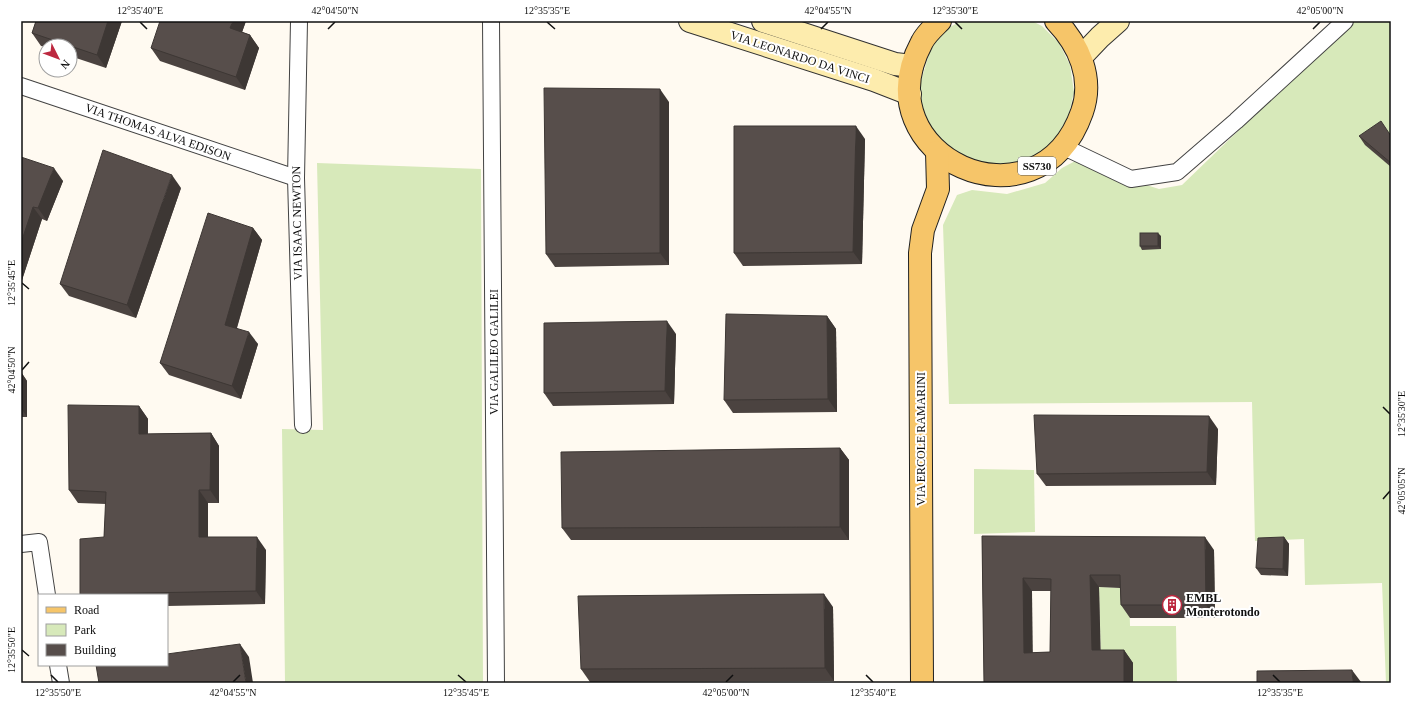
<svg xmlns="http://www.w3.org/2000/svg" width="1412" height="704" viewBox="0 0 1412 704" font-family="Georgia,serif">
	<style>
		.green { fill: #d7e9ba }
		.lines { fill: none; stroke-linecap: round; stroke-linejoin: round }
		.street-casing { stroke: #424242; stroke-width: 18 }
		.secondary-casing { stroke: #313131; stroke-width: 24 }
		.primary-casing { stroke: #202020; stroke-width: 24 }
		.street { stroke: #fff; stroke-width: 16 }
		.secondary { stroke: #fdecad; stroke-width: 22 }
		.primary { stroke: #f6c569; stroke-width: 22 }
		.wall { fill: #4b4340; fill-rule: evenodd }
		.shaded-wall { fill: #3d3734 }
		.building { fill: #574e4b; stroke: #3d3734; fill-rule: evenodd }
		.ticks { fill: none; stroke: #0f0f0f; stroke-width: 1.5 }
		.labels { text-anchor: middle; stroke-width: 4; stroke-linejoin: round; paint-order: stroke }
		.shield { fill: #fff; stroke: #575757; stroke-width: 1 }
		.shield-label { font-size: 11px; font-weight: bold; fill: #0f0f0f }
		.street-label { font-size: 12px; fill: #0f0f0f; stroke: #fff }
		.poi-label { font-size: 12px; font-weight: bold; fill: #0f0f0f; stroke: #fff; text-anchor: start }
		.neatline { fill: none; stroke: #0f0f0f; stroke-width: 1.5 }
		.ticks-label { font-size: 10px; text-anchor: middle; fill: #0f0f0f }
	</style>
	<rect width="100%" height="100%" fill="#fffaf1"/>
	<g class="green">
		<polygon points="961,21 1032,21 1042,26 1059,43 1070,65 1074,92 1068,118 1054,141 1033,158 1007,167 981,166 935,139 922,115 918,91 932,44 950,27"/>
		<polygon points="1352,21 1391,21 1391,683 1386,683 1382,583 1305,585 1304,539 1255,541 1252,402 949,404 943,225 957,195 972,190 1007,194 1045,183 1062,168 1079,159 1115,175 1159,189 1182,185"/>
		<polygon points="317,163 481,169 483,683 285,683 282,429 323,430"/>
		<polygon points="974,469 1034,470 1035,532 974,534"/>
		<polygon points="1099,587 1129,588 1130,626 1176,626 1177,683 1133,683 1133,663 1101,663"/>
	</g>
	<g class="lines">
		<defs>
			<g id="street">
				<polyline points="299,21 296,178 303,425"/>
				<polyline points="491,21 496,683"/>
				<polyline points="21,86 296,178"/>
				<polyline points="1064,147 1131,179 1177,172 1236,121 1345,21"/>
				<polyline points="21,544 39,542 47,595"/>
				<polyline points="58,665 61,683"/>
			</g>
			<g id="secondary">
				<polyline points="690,21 874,80 910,94"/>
				<polyline points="763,21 895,64 912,66"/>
				<polyline points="1081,57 1100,37 1118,21"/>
			</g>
			<g id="primary">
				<path d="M940,21C934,27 926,34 922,42C860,157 1038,237 1082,112C1094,78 1079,45 1056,21"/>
				<polyline points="922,683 920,253 923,230 938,189 937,152"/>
			</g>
		</defs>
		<use href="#street" class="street-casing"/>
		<use href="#secondary" class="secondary-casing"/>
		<use href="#primary" class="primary-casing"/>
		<use href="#street" class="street"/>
		<use href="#secondary" class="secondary"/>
		<use href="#primary" class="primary"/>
	</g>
	<g class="wall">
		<polygon points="36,21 122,21 106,68 70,56 70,46 46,46 46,47 41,46 32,33"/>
		<polygon points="246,21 242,32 250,35 259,48 245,90 160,61 151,48"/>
		<polygon points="669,102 669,265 555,267 546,254"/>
		<polygon points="1391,135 1391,167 1365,145 1359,136"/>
		<polygon points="865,139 862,264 743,266 734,253"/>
		<polygon points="21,157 63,181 47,221 42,219 21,283"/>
		<polygon points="181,188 136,318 69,296 60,284"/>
		<polygon points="253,228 262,240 237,328 258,344 241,399 169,375 160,363"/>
		<polygon points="1161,236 1161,249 1142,250 1140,246"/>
		<polygon points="827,316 836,329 837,412 733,413 724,400"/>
		<polygon points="676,334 674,404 553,406 544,393"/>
		<polygon points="21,372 27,381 27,417 21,417"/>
		<polygon points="139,406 148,419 148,434 211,433 219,446 219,503 208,503 208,537 266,550 265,604 167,606 167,595 81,595 80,594 104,537 106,504 78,503 69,490"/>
		<polygon points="1218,429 1216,485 1046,486 1037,474"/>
		<polygon points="840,448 849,460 849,540 571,540 562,528"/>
		<path d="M982,536L1214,550L1215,618H1130L1121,605L1120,588L1099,587L1100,650H1124L1133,663V683H984ZM1032,591H1051L1050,652L1032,653Z"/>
		<polygon points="1284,537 1289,544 1288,576 1261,575 1256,568"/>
		<polygon points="833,607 834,681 590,682 581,669"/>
	</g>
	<g class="shaded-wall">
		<polygon points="108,21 122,21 106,68 97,55"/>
		<polygon points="233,21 246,21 239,41 230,28"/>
		<polygon points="250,35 259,48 245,90 236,77"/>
		<polygon points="660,89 669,102 669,265 660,253"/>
		<polygon points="856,126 865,139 862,264 853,252"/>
		<polygon points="54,168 63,181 47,221 38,208"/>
		<polygon points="172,175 181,188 136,318 127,305"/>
		<polygon points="33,207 42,219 21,283 21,243"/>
		<polygon points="253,228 262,240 234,337 225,325"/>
		<polygon points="1158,233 1161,236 1161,249 1158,246"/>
		<polygon points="827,316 836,329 837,412 828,399"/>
		<polygon points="667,321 676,334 674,404 665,391"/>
		<polygon points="249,332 258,344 241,399 232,386"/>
		<polygon points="21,372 27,381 27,417 21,408"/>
		<polygon points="139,406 148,419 147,447 139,434"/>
		<polygon points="1209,416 1218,429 1216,485 1207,472"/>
		<polygon points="211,433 219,446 219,503 210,490"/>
		<polygon points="840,448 849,460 849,540 840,527"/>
		<polygon points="199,490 208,503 208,550 199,537"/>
		<polygon points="257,537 266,550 265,604 256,591"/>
		<polygon points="1205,537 1214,550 1215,618 1206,605"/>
		<polygon points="1284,537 1289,544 1288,576 1283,569"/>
		<polygon points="1090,575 1099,587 1101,663 1092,650"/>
		<polygon points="1023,578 1032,591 1033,666 1024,653"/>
		<polygon points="824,594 833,607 834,681 825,668"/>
		<polygon points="240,644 249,657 253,683 246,683"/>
		<polygon points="1124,650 1133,663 1133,683 1124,683"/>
		<polygon points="1352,670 1361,682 1361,683 1353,683"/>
	</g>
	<g class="building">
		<polygon points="36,21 108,21 97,55 32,33"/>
		<polygon points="160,21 233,21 230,28 250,35 236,77 151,48"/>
		<polygon points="544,88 660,89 660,253 546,254"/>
		<polygon points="1381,121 1391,136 1391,163 1359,136"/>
		<polygon points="734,126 856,126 853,252 734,253"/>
		<polygon points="103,150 172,175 127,305 60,284"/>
		<polygon points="21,157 54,168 38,208 33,207 21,243"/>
		<polygon points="208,213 253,228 225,325 249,332 232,386 160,363"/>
		<rect x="1140" y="233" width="18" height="13"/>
		<polygon points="726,314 827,316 828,399 724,400"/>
		<polygon points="667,321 665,391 544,393 544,323"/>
		<polygon points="68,405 139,406 139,434 211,433 210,490 199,490 199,537 257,537 256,591 80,594 80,539 104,537 106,492 69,490"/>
		<polygon points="1034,415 1209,416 1207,472 1037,474"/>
		<polygon points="840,448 840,527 562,528 561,452"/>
		<path d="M982,536L1205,537L1206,605H1121L1120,575H1090L1092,650H1124V683H984ZM1023,578L1051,579L1050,652L1024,653Z"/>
		<polygon points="1284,537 1283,569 1256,568 1258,538"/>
		<polygon points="824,594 825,668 581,669 578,596"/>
		<polygon points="240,644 246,683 99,683 96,665 167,665 167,654"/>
		<polygon points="1352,670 1353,683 1257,683 1257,671"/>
	</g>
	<path class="ticks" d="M140,22L147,29M547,22L555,29M955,22L962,29M328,29L335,22M821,29L828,22M1313,29L1320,22M22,283L29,289M22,370L29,362M1383,407L1390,414M1383,499L1390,491M22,650L29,656M51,675L58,682M458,675L466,682M866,675L873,682M1273,675L1280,682M233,682L240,675M726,682L733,675"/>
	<defs>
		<symbol id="building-ring" viewBox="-11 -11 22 22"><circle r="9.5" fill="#fff" stroke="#bd283f" stroke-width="1.5"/><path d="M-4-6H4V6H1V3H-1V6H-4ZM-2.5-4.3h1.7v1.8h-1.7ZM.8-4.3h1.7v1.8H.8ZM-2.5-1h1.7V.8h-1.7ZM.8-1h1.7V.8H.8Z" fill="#bd283f"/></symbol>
	</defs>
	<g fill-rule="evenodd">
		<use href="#building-ring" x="1161" y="594" width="22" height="22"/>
	</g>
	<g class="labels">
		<rect class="shield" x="1018" y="157" width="38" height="18" rx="3"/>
		<g class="shield-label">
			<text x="1037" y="170">SS730</text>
		</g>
		<g class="street-label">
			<text transform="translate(800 57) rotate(18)" y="4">VIA LEONARDO DA VINCI</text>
			<text transform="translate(158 132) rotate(19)" y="4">VIA THOMAS ALVA EDISON</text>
			<text transform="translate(297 223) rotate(-91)" y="4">VIA ISAAC NEWTON</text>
			<text transform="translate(494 352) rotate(-90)" y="4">VIA GALILEO GALILEI</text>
			<text transform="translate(921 439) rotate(-90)" y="4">VIA ERCOLE RAMARINI</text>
		</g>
		<g class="poi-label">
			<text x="1186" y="602">EMBL<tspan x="1186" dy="14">Monterotondo</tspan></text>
		</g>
	</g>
	<rect width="1412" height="704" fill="none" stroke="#ffffff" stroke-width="44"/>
	<rect x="38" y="594" width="130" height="72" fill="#ffffff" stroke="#9f9f9f"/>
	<rect x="46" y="607" width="20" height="6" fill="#f6c569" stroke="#9f9f9f"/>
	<text x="74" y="614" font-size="12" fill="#0f0f0f">Road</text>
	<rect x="46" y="624" width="20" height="12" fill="#d7e9ba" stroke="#9f9f9f"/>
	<text x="74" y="634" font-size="12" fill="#0f0f0f">Park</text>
	<rect x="46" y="644" width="20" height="12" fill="#574e4b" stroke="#9f9f9f"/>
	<text x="74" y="654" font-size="12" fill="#0f0f0f">Building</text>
	<g transform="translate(58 58) rotate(132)"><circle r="19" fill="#ffffff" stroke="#9f9f9f"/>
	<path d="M0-3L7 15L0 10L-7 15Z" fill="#bd283f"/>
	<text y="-6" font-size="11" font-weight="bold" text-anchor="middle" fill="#0f0f0f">N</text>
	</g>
	<rect x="22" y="22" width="1368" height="660" class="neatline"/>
	<g class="ticks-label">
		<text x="140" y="14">12°35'40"E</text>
		<text x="335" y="14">42°04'50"N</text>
		<text x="547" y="14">12°35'35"E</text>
		<text x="828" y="14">42°04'55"N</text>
		<text x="955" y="14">12°35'30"E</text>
		<text x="1320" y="14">42°05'00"N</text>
		<text transform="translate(11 283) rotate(-90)" y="4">12°35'45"E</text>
		<text transform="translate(11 370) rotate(-90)" y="4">42°04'50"N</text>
		<text transform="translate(1401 414) rotate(-90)" y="4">12°35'30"E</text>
		<text transform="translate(1401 491) rotate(-90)" y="4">42°05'05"N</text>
		<text transform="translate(11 650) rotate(-90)" y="4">12°35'50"E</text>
		<text x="58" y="696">12°35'50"E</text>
		<text x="233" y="696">42°04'55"N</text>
		<text x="466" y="696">12°35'45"E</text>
		<text x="726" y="696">42°05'00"N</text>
		<text x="873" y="696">12°35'40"E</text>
		<text x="1280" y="696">12°35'35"E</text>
	</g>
</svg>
